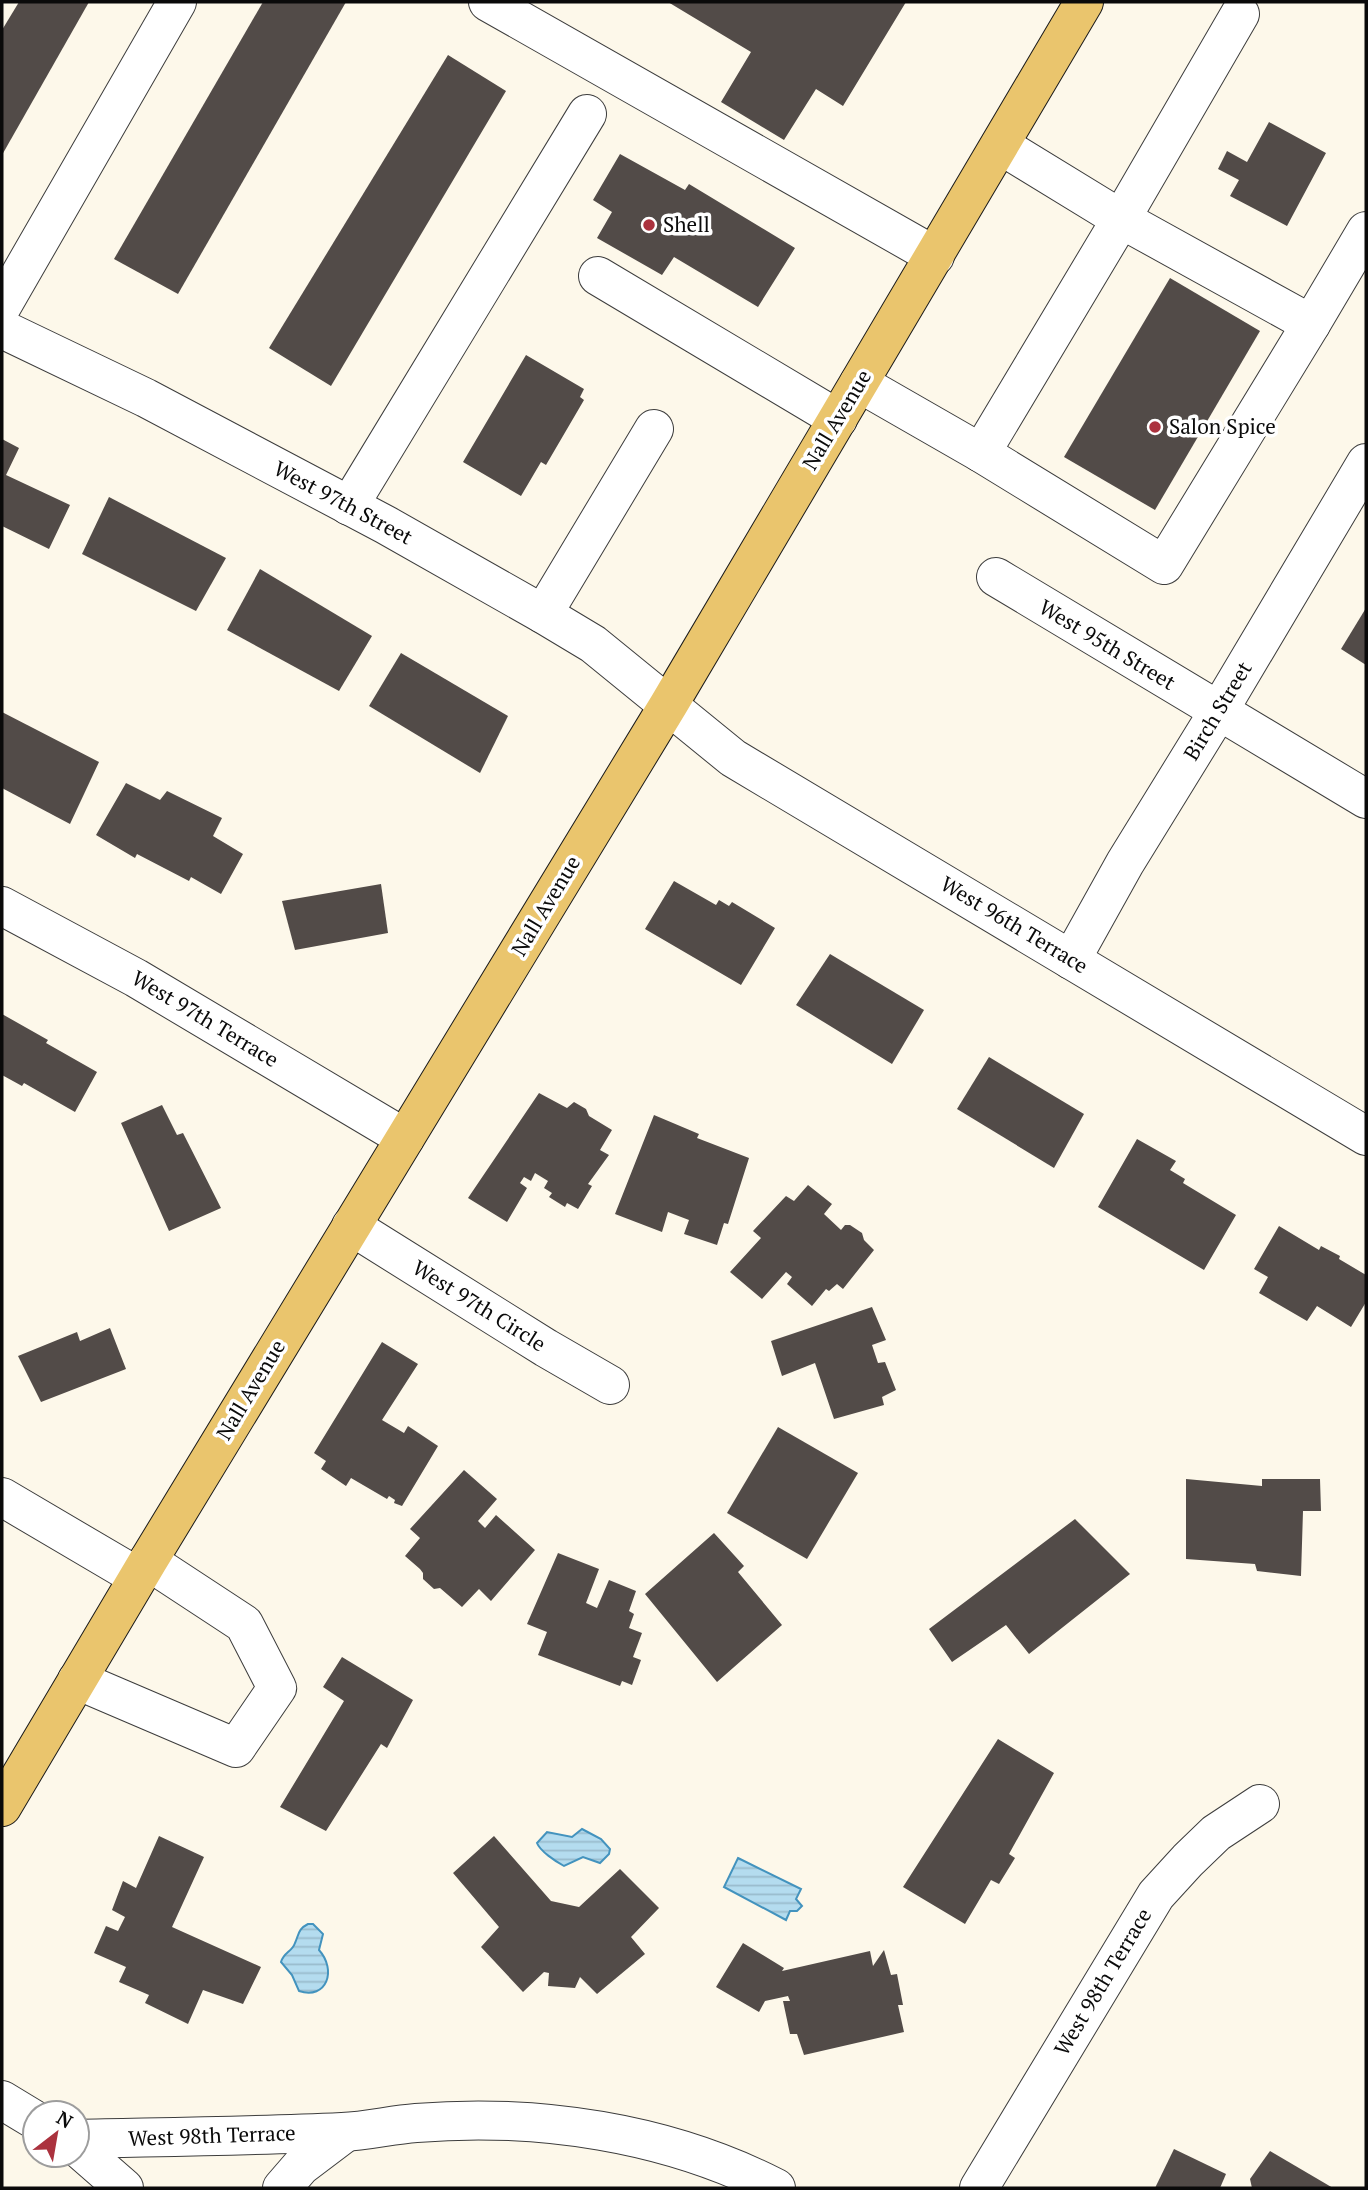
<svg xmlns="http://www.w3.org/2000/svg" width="1368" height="2190" viewBox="0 0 1368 2190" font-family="'PT Serif',serif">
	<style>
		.water { fill: url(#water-rules); stroke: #4393be; stroke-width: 2 }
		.building { fill: #524b48 }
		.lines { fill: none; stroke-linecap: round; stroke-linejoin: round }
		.minor-casing { stroke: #3d3d3d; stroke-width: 40 }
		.major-casing { stroke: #1b1b1b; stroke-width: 40 }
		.minor { stroke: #fff; stroke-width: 38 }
		.major { stroke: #eac56d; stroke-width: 38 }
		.poi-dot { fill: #ab323e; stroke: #fff; stroke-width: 2.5 }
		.labels { text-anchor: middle; stroke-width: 7; stroke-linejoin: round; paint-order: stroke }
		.poi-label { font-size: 21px; fill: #0a0a0a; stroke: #fff; text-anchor: start }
		.street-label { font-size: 21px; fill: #0a0a0a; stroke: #fff }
	</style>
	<defs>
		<pattern id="water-rules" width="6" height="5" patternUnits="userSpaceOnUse" patternTransform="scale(1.75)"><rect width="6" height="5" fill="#b4dcef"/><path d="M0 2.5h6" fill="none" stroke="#9bc"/></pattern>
	</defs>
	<rect width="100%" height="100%" fill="#fdf8ea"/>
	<g class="water">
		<path d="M582,1829L601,1839L610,1849L609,1854L600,1863L583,1857L564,1866C555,1861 540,1851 537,1843L547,1832L572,1837Z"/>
		<polygon points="738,1858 801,1889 796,1899 802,1906 797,1911 790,1911 786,1920 724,1887"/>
		<path d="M308,1924H313L323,1934L319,1950C337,1970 327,2000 299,1991L292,1975L281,1962C284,1952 292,1952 295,1943C299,1934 298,1929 308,1924Z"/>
	</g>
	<g class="building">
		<polygon points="19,2 89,2 2,155 2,30"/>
		<polygon points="263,2 346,2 178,294 114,259"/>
		<polygon points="668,2 906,2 843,106 816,89 784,140 721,102 751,52"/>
		<polygon points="448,55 506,91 331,386 269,348"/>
		<polygon points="1269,122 1326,153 1287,226 1230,196 1239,180 1218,169 1227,151 1247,162"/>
		<polygon points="620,154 685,190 689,184 795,248 758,307 674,257 662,275 597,238 612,212 593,200"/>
		<polygon points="1170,278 1260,331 1155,510 1064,457"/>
		<polygon points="526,355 584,389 580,397 584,400 546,465 541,462 521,496 463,462"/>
		<polygon points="2,439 19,448 6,475 70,505 49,549 2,526"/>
		<polygon points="109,497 226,558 196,611 82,554"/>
		<polygon points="260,569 372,636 339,691 227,630"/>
		<polygon points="1366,608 1366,665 1341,649"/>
		<polygon points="401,653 508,716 480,773 369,706"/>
		<polygon points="2,712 99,762 70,824 2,788"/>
		<polygon points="126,783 160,800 167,791 222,818 213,836 243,854 221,894 191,877 189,881 137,854 135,858 96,835"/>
		<polygon points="674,881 716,905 719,900 729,906 732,902 775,928 741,985 645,929"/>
		<polygon points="381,884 388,933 295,950 282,901"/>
		<polygon points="830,954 924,1010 892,1064 796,1005"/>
		<polygon points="2,1014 48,1040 46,1043 97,1072 75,1112 24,1083 22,1086 2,1075"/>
		<polygon points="989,1057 1084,1114 1054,1168 957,1109"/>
		<polygon points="539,1093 567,1108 574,1102 586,1109 589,1116 612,1130 600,1150 609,1155 588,1184 592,1186 578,1209 567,1203 565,1207 549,1197 552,1193 544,1188 548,1181 535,1173 531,1181 524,1177 520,1183 527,1188 507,1222 468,1198"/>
		<polygon points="162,1105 177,1135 183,1133 221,1208 169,1231 121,1123"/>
		<polygon points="654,1115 699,1134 697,1138 749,1158 728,1224 724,1223 717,1245 684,1234 689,1220 668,1212 662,1232 615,1214"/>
		<polygon points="1137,1139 1176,1161 1170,1170 1185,1179 1183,1183 1236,1215 1204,1270 1098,1207"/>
		<polygon points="808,1185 832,1204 824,1214 841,1230 845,1225 850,1225 862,1233 864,1240 874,1250 843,1289 837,1284 829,1291 826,1289 812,1306 787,1284 792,1277 786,1272 762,1299 730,1272 761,1238 753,1231 786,1196 794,1201"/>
		<polygon points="1279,1226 1319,1250 1321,1246 1340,1256 1339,1259 1366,1275 1366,1302 1351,1327 1317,1306 1307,1321 1259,1293 1268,1277 1254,1269"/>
		<polygon points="872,1307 886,1340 872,1345 878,1363 885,1362 896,1390 882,1397 884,1405 834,1419 815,1363 782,1376 771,1341"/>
		<polygon points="110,1328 126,1369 41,1402 18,1356 77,1332 80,1341"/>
		<polygon points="382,1342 418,1364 382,1420 404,1433 408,1426 438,1446 402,1506 394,1503 395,1500 389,1496 387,1499 351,1478 346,1486 321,1469 326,1461 314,1453"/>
		<polygon points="778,1427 858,1473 807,1559 727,1513"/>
		<polygon points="464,1470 497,1499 478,1521 485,1528 496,1515 535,1550 491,1601 479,1589 462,1607 440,1588 434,1589 423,1579 423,1573 420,1569 405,1556 420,1538 410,1529"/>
		<polygon points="1186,1479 1262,1486 1262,1479 1320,1479 1321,1511 1303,1511 1301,1576 1257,1571 1255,1564 1186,1559"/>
		<polygon points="1075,1519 1130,1574 1029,1654 1006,1625 952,1662 929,1629"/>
		<polygon points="714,1533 744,1566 738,1572 782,1625 717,1682 645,1594"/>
		<polygon points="558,1553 599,1569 586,1603 597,1608 609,1580 636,1591 629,1611 634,1614 629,1628 642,1633 633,1657 641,1660 632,1685 622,1681 620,1686 538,1655 547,1632 527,1624"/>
		<polygon points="342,1657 413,1700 387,1748 381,1744 326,1831 280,1807 344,1701 323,1687"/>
		<polygon points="998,1739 1054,1773 1009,1854 1015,1858 999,1884 991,1880 965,1924 903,1887"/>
		<polygon points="159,1836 204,1857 172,1927 261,1967 243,2004 203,1990 188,2024 145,2003 149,1995 119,1982 126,1967 94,1953 106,1926 118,1931 125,1917 112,1910 123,1881 136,1888"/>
		<polygon points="494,1836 551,1901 579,1907 620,1869 659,1908 631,1937 645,1954 597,1994 580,1977 575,1988 548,1986 549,1973 544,1972 523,1992 481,1947 499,1927 453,1873"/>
		<polygon points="743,1943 784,1968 782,1971 870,1951 873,1966 884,1950 891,1975 897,1974 903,2005 898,2005 904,2032 804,2055 797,2034 790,2034 783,2001 790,2001 788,1996 765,2001 759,2012 716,1987"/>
		<polygon points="1174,2149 1226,2174 1220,2188 1155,2188"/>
		<polygon points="1270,2151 1333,2188 1252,2188 1250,2179"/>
	</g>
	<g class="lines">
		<defs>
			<g id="minor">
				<polyline points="488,2 935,256"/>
				<polyline points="1000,145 1121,219 1311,324 1366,231"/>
				<polyline points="598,276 838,419"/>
				<polyline points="2,306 177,2"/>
				<polyline points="2,329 146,398 386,525 543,614 593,644 733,758 1366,1136"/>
				<polyline points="859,383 981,453 1121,219 1240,14"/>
				<polyline points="981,453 1164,565 1311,324"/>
				<polyline points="349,506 587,114"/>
				<polyline points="996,577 1366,799"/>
				<polyline points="543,614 654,429"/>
				<polyline points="2,906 136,978 405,1138"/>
				<polyline points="1071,960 1125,863 1218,712 1366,463"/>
				<polyline points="351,1226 546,1348 610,1385"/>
				<polyline points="2,1497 138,1577"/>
				<polyline points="77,1680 236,1748 277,1688 244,1624 148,1561"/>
				<polyline points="2,2100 35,2120"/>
				<path d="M77,2139C165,2137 254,2136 342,2132C367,2131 391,2125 416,2123C537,2113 667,2132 776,2188"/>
				<polyline points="77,2147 124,2188"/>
				<polyline points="282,2188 301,2166 346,2132"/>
				<polyline points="979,2188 1156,1895 1188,1860 1216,1833 1260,1804"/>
			</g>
			<polyline id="major" points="2,1807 148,1561 669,704 1084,2"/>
		</defs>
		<use href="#minor" class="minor-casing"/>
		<use href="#major" class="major-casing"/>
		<use href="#minor" class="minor"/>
		<use href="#major" class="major"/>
	</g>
	<g class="poi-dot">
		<circle cx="649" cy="225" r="7"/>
		<circle cx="1155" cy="427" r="7"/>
	</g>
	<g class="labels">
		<g class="poi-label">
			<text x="663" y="232">Shell</text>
			<text x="1169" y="434">Salon Spice</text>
		</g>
		<g class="street-label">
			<text transform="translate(837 420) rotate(-59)" y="7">Nall Avenue</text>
			<text transform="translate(343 503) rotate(28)" y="7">West 97th Street</text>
			<text transform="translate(1107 645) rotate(31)" y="7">West 95th Street</text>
			<text transform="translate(1218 711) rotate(-59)" y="7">Birch Street</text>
			<text transform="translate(546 906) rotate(-59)" y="7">Nall Avenue</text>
			<text transform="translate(1014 925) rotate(31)" y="7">West 96th Terrace</text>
			<text transform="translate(205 1019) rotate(31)" y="7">West 97th Terrace</text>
			<text transform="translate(479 1306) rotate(32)" y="7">West 97th Circle</text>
			<text transform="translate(251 1390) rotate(-59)" y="7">Nall Avenue</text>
			<text transform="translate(1103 1982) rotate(-59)" y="7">West 98th Terrace</text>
			<text transform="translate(212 2136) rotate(-2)" y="7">West 98th Terrace</text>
		</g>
	</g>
	<rect width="1368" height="2190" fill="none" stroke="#0a0a0a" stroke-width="7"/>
	<g transform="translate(56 2134) rotate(31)"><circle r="33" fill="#ffffff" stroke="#9d9d9d" stroke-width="2"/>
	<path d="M0-5L12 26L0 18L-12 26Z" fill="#ab323e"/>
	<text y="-10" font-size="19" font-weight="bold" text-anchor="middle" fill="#0a0a0a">N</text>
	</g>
</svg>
